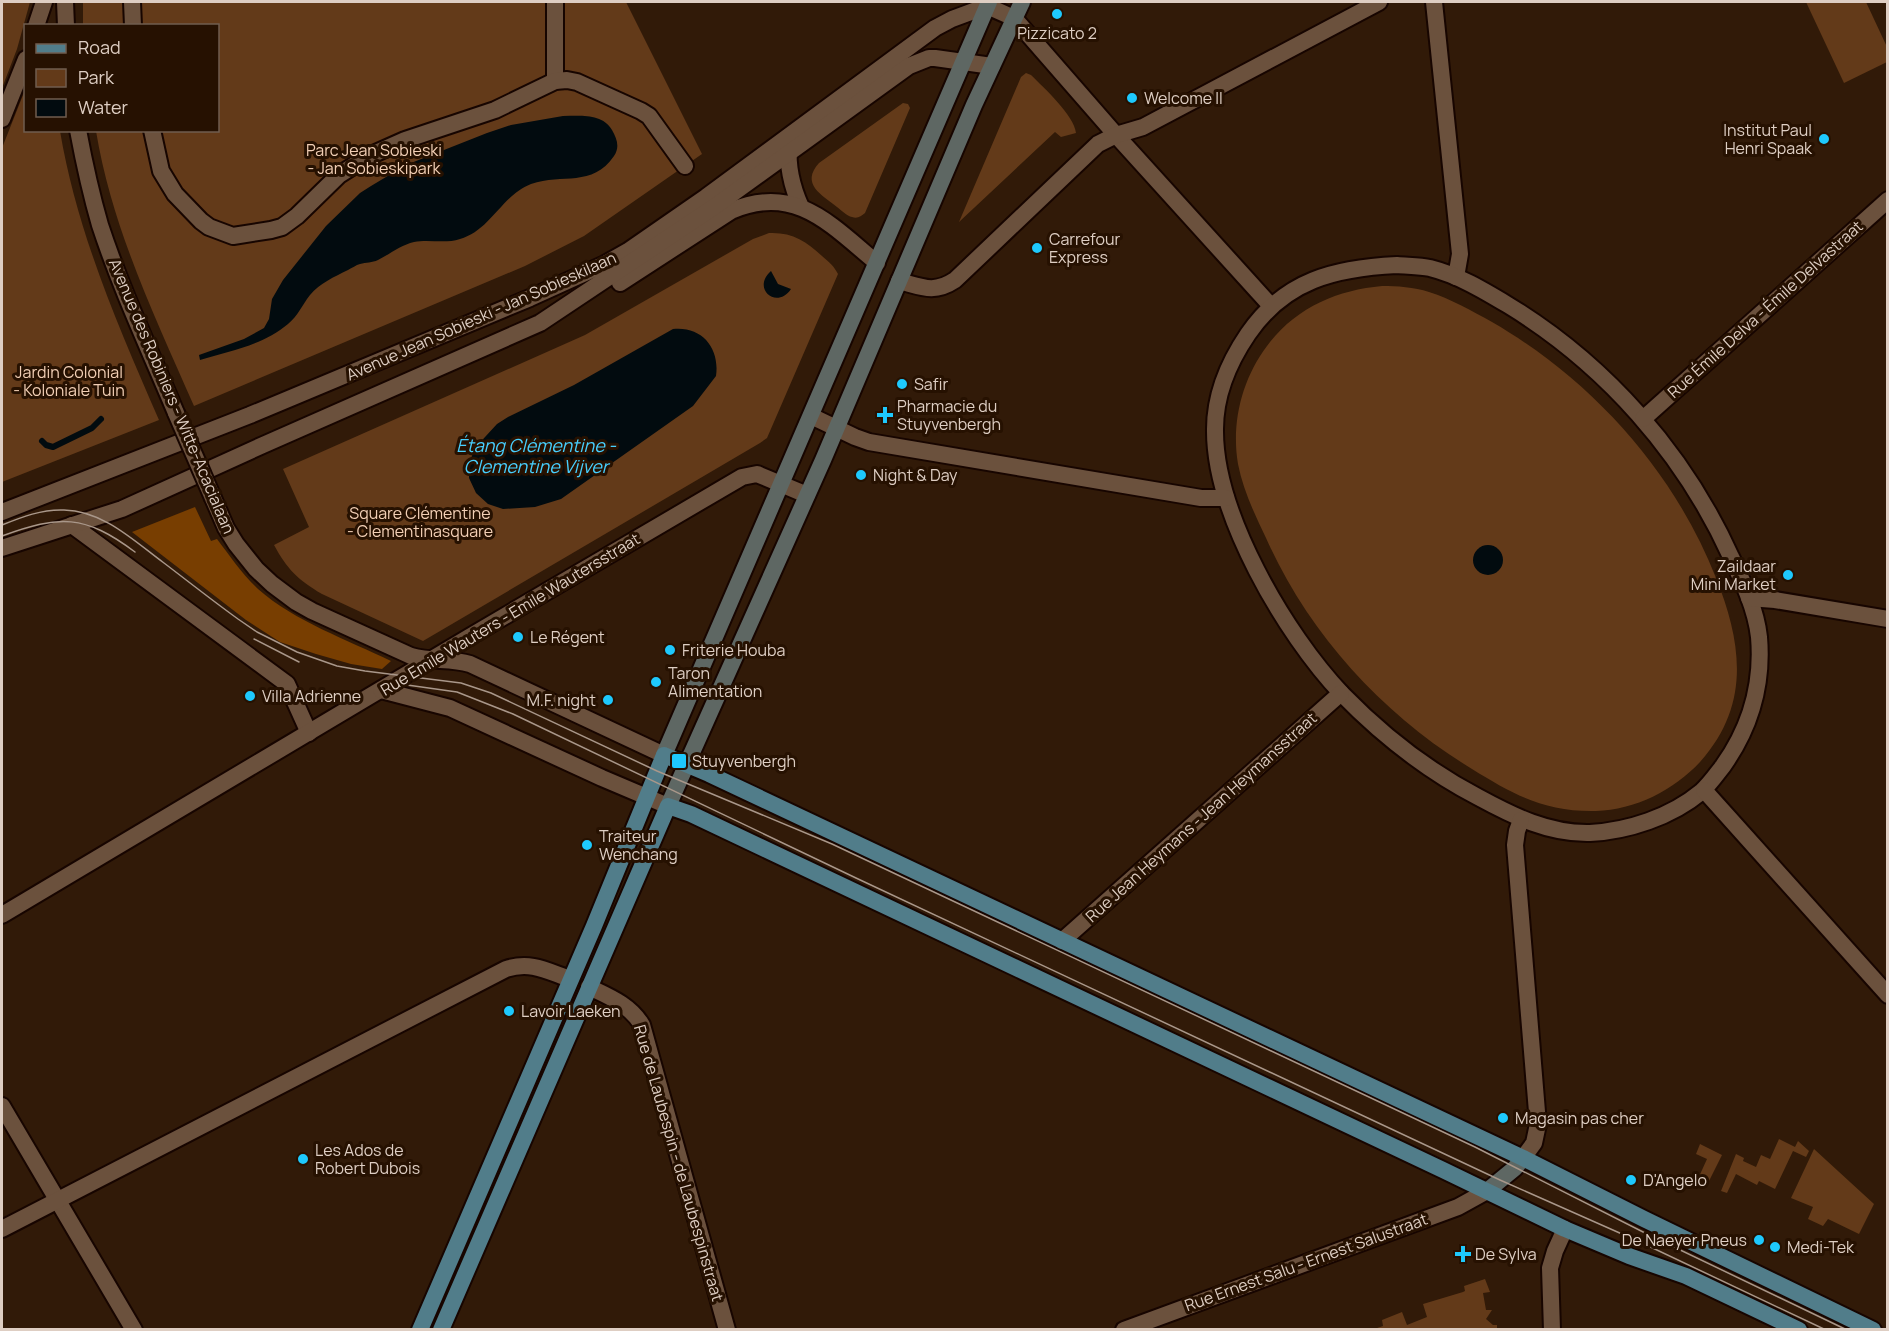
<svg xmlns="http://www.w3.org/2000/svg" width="1889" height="1331" viewBox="0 0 1889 1331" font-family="Manrope,sans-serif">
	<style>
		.green { fill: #633a19 }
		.forest { fill: #783e01 }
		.water { fill: #020b0f }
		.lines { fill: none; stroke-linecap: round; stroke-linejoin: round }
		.stream { stroke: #020b0f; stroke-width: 6 }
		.pedestrian-casing { stroke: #170500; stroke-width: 20 }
		.minor-casing { stroke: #170500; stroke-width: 20 }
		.tertiary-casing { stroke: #170500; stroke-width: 20 }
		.secondary-casing { stroke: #170500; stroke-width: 20 }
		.primary-casing { stroke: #170500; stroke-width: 20 }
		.pedestrian { stroke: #6b513d; stroke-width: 16 }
		.minor { stroke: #6b513d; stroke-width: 16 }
		.tertiary { stroke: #6b513d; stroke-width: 16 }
		.secondary { stroke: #5e6763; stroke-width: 16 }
		.primary { stroke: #517d8a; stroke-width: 16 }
		.tram { stroke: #a9978a; stroke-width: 1.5 }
		.tertiary-bridge-casing { stroke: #170500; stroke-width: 20; stroke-linecap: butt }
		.tertiary-bridge { stroke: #6b513d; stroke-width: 16 }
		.poi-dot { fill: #1ec9fd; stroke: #261101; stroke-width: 2 }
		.labels { text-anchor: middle; stroke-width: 6; stroke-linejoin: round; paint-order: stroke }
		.poi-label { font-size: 16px; fill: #decec3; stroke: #261101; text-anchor: start }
		.park-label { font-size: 16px; fill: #f2cfb5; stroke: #261101 }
		.street-label { font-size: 16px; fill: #decec3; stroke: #261101 }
		.water-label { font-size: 18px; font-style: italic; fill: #47cffe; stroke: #261101 }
	</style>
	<rect width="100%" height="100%" fill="#311a08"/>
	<g class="green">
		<polygon points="2,2 30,2 17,49 2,88"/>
		<path d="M83,2H626L702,154L584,236L525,266L194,406C155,317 112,228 96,131L218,130V26L83,25Z"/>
		<polygon points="1806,2 1866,2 1887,47 1887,62 1844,83"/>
		<path d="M1026,73L1031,75C1044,88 1074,115 1076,133L1061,137L1055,132L959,222L1021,77Z"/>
		<path d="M25,90L26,130L60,131C77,232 118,326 159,420L2,482V148Z"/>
		<path d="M903,103L908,104L910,108L865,213C861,216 858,219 852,217C847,216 841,210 837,207C822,195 800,184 819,163Z"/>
		<path d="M769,233C792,232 806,241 822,256C829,262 834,266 838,274L767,438L760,443L423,641L322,594C298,580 287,569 274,545L309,527L283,469L585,335L753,239Z"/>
		<path d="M1382,286C1397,286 1414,287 1429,292C1451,299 1472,311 1492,322C1592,380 1674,471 1716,578C1742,643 1751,705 1700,762C1674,790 1635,810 1596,811C1545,812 1514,795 1472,769C1382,714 1309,634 1266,538C1255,515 1243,490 1238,464C1231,423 1242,379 1267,346C1295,308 1337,290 1382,286Z"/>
		<polygon points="1779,1139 1795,1147 1798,1141 1809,1151 1806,1157 1793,1151 1775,1189 1759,1181 1757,1185 1736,1174 1727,1193 1721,1191 1736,1154 1744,1158 1743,1161 1756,1167 1761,1155 1770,1159"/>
		<polygon points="1700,1144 1722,1155 1707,1185 1697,1181 1707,1159 1696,1154"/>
		<polygon points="1814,1149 1874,1204 1859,1234 1828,1219 1823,1226 1808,1219 1813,1207 1791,1198"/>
		<polygon points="1485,1279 1490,1292 1483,1293 1486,1310 1492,1310 1486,1319 1493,1325 1497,1325 1497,1328 1477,1330 1374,1329 1383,1326 1382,1320 1402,1312 1407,1325 1427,1317 1423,1304 1463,1292 1465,1291 1464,1286"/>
	</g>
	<path class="forest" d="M195,507L211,541L217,539C230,556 242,574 258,589C294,621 348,640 391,661L382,669L351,664L316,654L280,642L246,620L132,532Z"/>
	<g class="water">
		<path d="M563,116C580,116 602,113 612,130C617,139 620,147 614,156C592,188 563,173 531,184C502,195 490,231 460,239C445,244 429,239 414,242C401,245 390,254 378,260C372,263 366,262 360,264C356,265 352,268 348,270C334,277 320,283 310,295C302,305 298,316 288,324C263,345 230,351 200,360L199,355L244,339L264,328L269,319L272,299L283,280L326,226L360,193L371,186L406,165L487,133L511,125Z"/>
		<path d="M771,271L778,284L791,289C777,310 751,289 771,271Z"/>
		<path d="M673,329C702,326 720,348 716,376L693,406L561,499L535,507L503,509L488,504L476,493L469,478V466L474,449L497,424L508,417L574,385Z"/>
		<circle cx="1488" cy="560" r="15"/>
	</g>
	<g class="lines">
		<polyline class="stream" points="42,441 46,445 53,447 92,428 101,419"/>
		<defs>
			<g id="pedestrian">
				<polyline points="132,2 133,26"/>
				<polyline points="555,2 555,81"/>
				<polyline points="152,130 161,171 175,194 201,221 209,227 233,236 271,230 282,227 297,216 339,175 369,156 405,140 495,110 555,81 567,80 577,82 641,111 649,116 685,166"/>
			</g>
			<g id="minor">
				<polyline points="1434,2 1460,254 1456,277"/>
				<polyline points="1014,18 1116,135 1271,306"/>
				<path d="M1397,265C1408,266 1420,266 1430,268C1458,275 1483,290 1508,305C1605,364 1684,453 1731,557C1743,582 1756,609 1759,637C1763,684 1750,728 1723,766C1716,775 1709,785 1701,792C1671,817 1628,831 1590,833C1549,834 1513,816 1478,797C1428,771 1381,734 1342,694C1285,634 1214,513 1215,429C1215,394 1229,362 1248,334C1285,280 1335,268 1397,265Z"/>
				<path d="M899,281C922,287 934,294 955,280L1098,144L1116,135L1143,127L1379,2"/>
				<polyline points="811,416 855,437 869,442 1201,498 1226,498"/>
				<polyline points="1643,419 1888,200"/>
				<polyline points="72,525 287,684 309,733"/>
				<polyline points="1749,598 1775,600 1888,619"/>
				<polyline points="1704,790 1888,995"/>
				<polyline points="1521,820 1517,831 1515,845 1538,1124 1534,1143 1523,1158"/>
				<polyline points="2,915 469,637 742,477 757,474 807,495"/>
				<polyline points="1062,941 1341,693"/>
				<path d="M589,987C610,997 630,1005 642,1025L727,1330"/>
				<polyline points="2,1106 134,1330"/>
				<path d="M2,1229L506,969C531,961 547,971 570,979"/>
				<polyline points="1124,1330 1458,1207 1487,1191"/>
				<polyline points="1552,1330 1550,1268 1555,1251 1565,1229"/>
			</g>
			<g id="tertiary">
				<polyline points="65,2 66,26"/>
				<polyline points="36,26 44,2"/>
				<polyline points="2,119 26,59"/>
				<path d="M78,130C84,162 91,194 100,225C121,289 150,351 176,413"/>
				<path d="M789,145C787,167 792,187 801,207"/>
				<path d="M620,283L731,211C795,183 831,225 877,263"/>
				<path d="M213,498L226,528L236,544L256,569L272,584L296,602L312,611L411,656C431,662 450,658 470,664L664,755"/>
				<polyline points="2,512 250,415 530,298 605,264 628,251 706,197 935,28 952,19 987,6 1014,18"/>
				<polyline points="2,548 122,509 263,445 540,323 714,207 909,66 929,58 935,58 992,66"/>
				<polyline points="381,690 450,708 602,778 668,806"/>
			</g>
			<g id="secondary">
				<polyline points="664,755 989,2"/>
				<polyline points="668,806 823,460 974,105 1022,2"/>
				<polyline points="1487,1191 1515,1168 1523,1158"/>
			</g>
			<g id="primary">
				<polyline points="420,1330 594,926 664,755 709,774 1523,1158 1644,1219 1873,1330"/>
				<polyline points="441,1330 668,806 691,814 1443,1170 1565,1229 1629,1256 1686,1276 1799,1330"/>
			</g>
		</defs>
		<use href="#pedestrian" class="pedestrian-casing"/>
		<use href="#minor" class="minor-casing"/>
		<use href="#tertiary" class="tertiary-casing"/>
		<use href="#secondary" class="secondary-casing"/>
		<use href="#primary" class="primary-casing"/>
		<use href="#pedestrian" class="pedestrian"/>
		<use href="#minor" class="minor"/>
		<use href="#tertiary" class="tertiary"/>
		<use href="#secondary" class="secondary"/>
		<use href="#primary" class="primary"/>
		<g class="tram">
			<path d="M2,525C22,517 42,509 64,510C104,511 134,541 164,563C189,582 213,601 238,619L257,632L297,652L337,666L365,671L461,683L491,693L657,771L832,844L1475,1147L1649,1235L1847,1330"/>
			<path d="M2,536C60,515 84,514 135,552"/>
			<polyline points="254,639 299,662"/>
			<polyline points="386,682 457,692 513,714 856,878 1500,1180 1640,1242 1826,1330"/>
		</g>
		<defs>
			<polyline id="tertiary-bridge" points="176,413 213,498"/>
		</defs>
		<use href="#tertiary-bridge" class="tertiary-bridge-casing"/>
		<use href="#tertiary-bridge" class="tertiary-bridge"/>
	</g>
	<g class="poi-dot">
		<circle cx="1057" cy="14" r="6"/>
		<circle cx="1132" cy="98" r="6"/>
		<circle cx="1824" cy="139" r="6"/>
		<circle cx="1037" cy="248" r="6"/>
		<circle cx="902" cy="384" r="6"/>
		<path d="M882 406h6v6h6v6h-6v6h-6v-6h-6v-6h6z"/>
		<circle cx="861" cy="475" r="6"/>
		<circle cx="1788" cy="575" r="6"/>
		<circle cx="518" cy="637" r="6"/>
		<circle cx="670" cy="650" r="6"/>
		<circle cx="656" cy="682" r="6"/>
		<circle cx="250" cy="696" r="6"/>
		<circle cx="608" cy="700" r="6"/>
		<rect x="671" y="753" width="16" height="16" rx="3"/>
		<circle cx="587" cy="845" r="6"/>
		<circle cx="509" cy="1011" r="6"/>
		<circle cx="1503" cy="1118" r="6"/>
		<circle cx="303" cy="1159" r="6"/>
		<circle cx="1631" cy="1180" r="6"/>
		<circle cx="1759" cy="1240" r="6"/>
		<circle cx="1775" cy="1247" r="6"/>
		<path d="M1460 1245h6v6h6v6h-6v6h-6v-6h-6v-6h6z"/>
	</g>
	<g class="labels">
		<g class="poi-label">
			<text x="1057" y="39" text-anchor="middle">Pizzicato 2</text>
			<text x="1144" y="104">Welcome II</text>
			<text x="1812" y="136" text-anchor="end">Institut Paul<tspan x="1812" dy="18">Henri Spaak</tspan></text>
			<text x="1049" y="245">Carrefour<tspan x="1049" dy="18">Express</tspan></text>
			<text x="914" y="390">Safir</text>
			<text x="897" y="412">Pharmacie du<tspan x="897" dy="18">Stuyvenbergh</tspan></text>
			<text x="873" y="481">Night &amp; Day</text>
			<text x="1776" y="572" text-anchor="end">Zaildaar<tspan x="1776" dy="18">Mini Market</tspan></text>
			<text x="530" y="643">Le Régent</text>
			<text x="682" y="656">Friterie Houba</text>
			<text x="668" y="679">Taron<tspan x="668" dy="18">Alimentation</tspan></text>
			<text x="262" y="702">Villa Adrienne</text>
			<text x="596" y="706" text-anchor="end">M.F. night</text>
			<text x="692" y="767">Stuyvenbergh</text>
			<text x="599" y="842">Traiteur<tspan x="599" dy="18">Wenchang</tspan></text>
			<text x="521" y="1017">Lavoir Laeken</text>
			<text x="1515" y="1124">Magasin pas cher</text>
			<text x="315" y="1156">Les Ados de<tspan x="315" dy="18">Robert Dubois</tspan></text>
			<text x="1643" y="1186">D'Angelo</text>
			<text x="1747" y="1246" text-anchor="end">De Naeyer Pneus</text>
			<text x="1787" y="1253">Medi-Tek</text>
			<text x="1475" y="1260">De Sylva</text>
		</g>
		<g class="park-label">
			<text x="374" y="156">Parc Jean Sobieski<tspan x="374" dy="18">- Jan Sobieskipark</tspan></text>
			<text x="69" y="378">Jardin Colonial<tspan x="69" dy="18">- Koloniale Tuin</tspan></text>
			<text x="420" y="519">Square Clémentine<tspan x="420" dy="18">- Clementinasquare</tspan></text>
		</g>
		<g class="street-label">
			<text transform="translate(1765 309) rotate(-42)" y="6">Rue Émile Delva - Émile Delvastraat</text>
			<text transform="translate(481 316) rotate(-24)" y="6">Avenue Jean Sobieski - Jan Sobieskilaan</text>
			<text transform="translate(172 396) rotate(67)" y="6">Avenue des Robiniers - Witte-Acacialaan</text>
			<text transform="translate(510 614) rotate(-31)" y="6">Rue Emile Wauters - Emile Wautersstraat</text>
			<text transform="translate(1201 817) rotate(-42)" y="6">Rue Jean Heymans - Jean Heymansstraat</text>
			<text transform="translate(679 1163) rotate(74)" y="6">Rue de Laubespin - de Laubespinstraat</text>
			<text transform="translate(1306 1262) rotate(-20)" y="6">Rue Ernest Salu - Ernest Salustraat</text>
		</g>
		<g class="water-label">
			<text x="536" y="452">Étang Clémentine -<tspan x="536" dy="21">Clementine Vijver</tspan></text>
		</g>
	</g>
	<rect width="1889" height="1331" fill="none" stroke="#decec3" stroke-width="6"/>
	<rect x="24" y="24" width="195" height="108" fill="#261101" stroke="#705d4f" stroke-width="1.5"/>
	<rect x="36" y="44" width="30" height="9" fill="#517d8a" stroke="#705d4f" stroke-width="1.5"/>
	<text x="78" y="54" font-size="18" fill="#decec3">Road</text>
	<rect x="36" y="69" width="30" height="18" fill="#633a19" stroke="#705d4f" stroke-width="1.5"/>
	<text x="78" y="84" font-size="18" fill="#decec3">Park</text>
	<rect x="36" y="99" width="30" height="18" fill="#020b0f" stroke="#705d4f" stroke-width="1.5"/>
	<text x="78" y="114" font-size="18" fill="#decec3">Water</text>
</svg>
